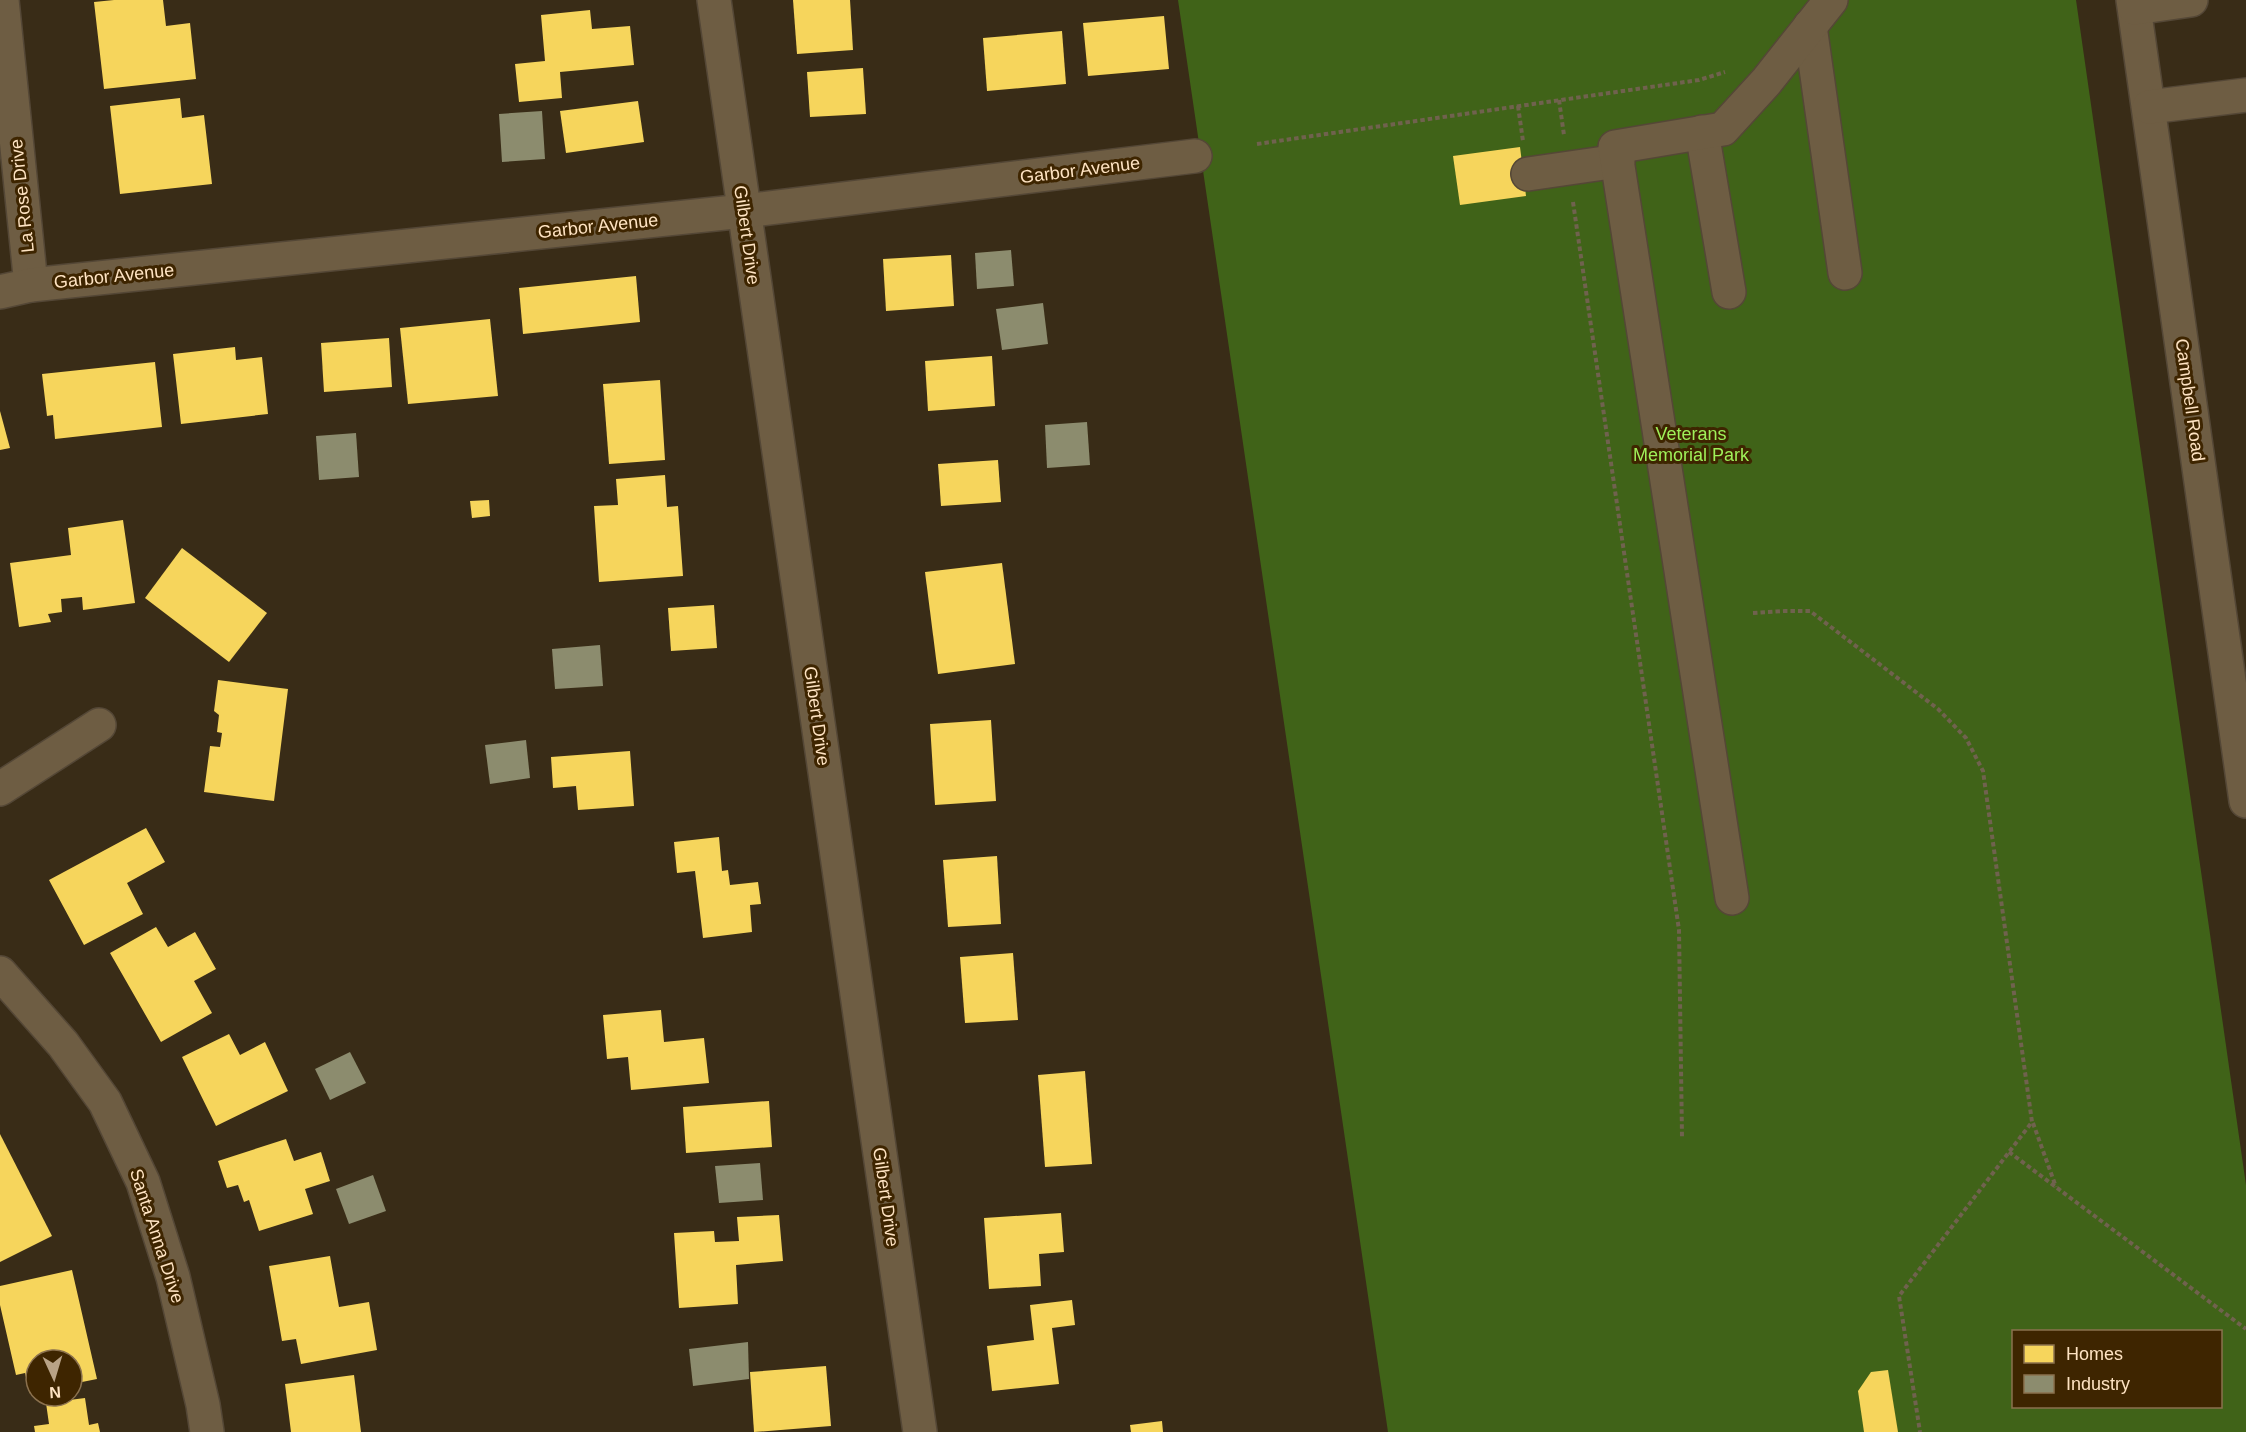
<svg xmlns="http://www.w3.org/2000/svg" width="2246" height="1432" viewBox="0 0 2246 1432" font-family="Helvetica,sans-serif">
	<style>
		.green { fill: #406318; fill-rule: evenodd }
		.homes { fill: #f6d55c }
		.industry { fill: #8c8c6e }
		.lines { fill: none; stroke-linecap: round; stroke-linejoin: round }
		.minor-casing { stroke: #544736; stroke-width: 36 }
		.path { stroke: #70624e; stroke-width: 4; stroke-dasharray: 4.5 3; stroke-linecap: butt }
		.minor { stroke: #6e5d43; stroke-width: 33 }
		.labels { text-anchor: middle; stroke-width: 6; stroke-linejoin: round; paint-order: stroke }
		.street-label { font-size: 18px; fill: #fee3c2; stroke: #3e2500 }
		.park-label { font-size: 18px; fill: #9ff059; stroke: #3e2500 }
	</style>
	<rect width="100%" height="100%" fill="#392c17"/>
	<path class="green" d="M1178,0H2076L2246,1185V1432H1388ZM2014,1332H2220V1406H2014Z"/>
	<g class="homes">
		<polygon points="114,0 163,0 166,26 190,23 196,79 104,89 94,2"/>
		<polygon points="793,0 850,0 853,50 797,54"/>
		<polygon points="590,10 592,29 630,26 634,65 560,72 562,98 519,102 515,64 545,61 541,15"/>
		<polygon points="1164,16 1169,69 1088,76 1083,23"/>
		<polygon points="1062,31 1066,84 987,91 983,38"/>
		<polygon points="863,68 866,114 810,117 807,72"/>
		<polygon points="180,98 182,118 204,115 212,184 120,194 110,106"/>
		<polygon points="638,101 644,142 566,153 560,111"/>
		<polygon points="1520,147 1526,196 1460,205 1453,156"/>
		<polygon points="951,255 954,306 886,311 883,259"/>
		<polygon points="636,276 640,322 523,334 519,288"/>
		<polygon points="490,319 498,396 408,404 400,328"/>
		<polygon points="389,338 392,387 324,392 321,343"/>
		<polygon points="235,347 236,360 262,357 268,414 181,424 173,354"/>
		<polygon points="992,356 995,406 928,411 925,361"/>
		<polygon points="155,362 162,427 55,439 53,415 47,416 42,374"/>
		<polygon points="660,380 665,460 609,464 603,384"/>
		<polygon points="0,411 10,448 0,450"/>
		<polygon points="998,460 1001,502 941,506 938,464"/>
		<polygon points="665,475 667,507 678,506 683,576 599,582 594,506 618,505 616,479"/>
		<polygon points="489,500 490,516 472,518 470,501"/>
		<polygon points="123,520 135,603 83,610 82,597 61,599 62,612 48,614 51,622 19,627 10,563 71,555 68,528"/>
		<polygon points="182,548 267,613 229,662 145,598"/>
		<polygon points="1002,563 1015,664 938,674 925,572"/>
		<polygon points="714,605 717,648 671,651 668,608"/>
		<polygon points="218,680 288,689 274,801 204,792 210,746 220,747 222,733 217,732 219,715 214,711"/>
		<polygon points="991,720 996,801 935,805 930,724"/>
		<polygon points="630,751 634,806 578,810 576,786 553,788 551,757"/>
		<polygon points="146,828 165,862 127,883 143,914 84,945 49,880"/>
		<polygon points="719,837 722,871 728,870 730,885 758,882 761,904 750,905 752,932 703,938 695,871 677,873 674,842"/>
		<polygon points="997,856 1001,924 948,927 943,860"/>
		<polygon points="156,927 168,947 195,932 216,969 194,981 212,1013 161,1042 110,953"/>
		<polygon points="1013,953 1018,1020 965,1023 960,957"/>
		<polygon points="661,1010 664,1042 704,1038 709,1083 631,1090 628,1057 607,1059 603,1015"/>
		<polygon points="229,1034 240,1055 265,1042 288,1091 216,1126 182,1057"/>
		<polygon points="1085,1071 1092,1164 1045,1167 1038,1075"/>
		<polygon points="769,1101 772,1147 686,1153 683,1107"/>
		<polygon points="0,1134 52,1236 0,1262"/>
		<polygon points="286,1139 294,1161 321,1152 330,1181 305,1189 313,1214 259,1231 249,1200 244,1202 238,1185 227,1188 218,1161"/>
		<polygon points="1061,1213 1064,1252 1039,1254 1041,1286 989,1289 984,1218"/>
		<polygon points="779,1215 783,1261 736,1265 738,1304 679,1308 674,1233 714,1231 715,1242 739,1241 737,1217"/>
		<polygon points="330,1256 339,1307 369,1302 377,1350 301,1364 296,1339 282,1341 269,1266"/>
		<polygon points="72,1270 97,1379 72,1384 72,1360 36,1360 36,1392 30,1394 25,1373 16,1375 0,1305 0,1286"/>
		<polygon points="1072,1300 1075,1325 1052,1328 1059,1384 992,1391 987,1346 1034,1340 1030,1305"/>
		<polygon points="826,1366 831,1426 754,1432 750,1372"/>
		<polygon points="1888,1370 1898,1432 1864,1432 1858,1391 1871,1372"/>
		<polygon points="354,1375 361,1432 291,1432 285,1384"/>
		<polygon points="85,1398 89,1425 98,1423 100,1432 35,1432 34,1426 49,1424 46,1403"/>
		<polygon points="1162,1421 1163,1432 1131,1432 1130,1425"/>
	</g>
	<g class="industry">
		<polygon points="542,111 545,159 502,162 499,114"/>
		<polygon points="1011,250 1014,286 977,289 975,253"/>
		<polygon points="1043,303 1048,344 1002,350 996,309"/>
		<polygon points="1087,422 1090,465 1047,468 1045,425"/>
		<polygon points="356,433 359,477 319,480 316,436"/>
		<polygon points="600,645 603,686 555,689 552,649"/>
		<polygon points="526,740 530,778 490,784 485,745"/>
		<polygon points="350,1052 366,1083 330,1100 315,1069"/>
		<polygon points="760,1163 763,1200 719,1203 715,1166"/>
		<polygon points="373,1175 386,1211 349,1224 336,1189"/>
		<polygon points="748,1342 749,1379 693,1386 689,1349"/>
	</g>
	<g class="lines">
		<defs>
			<g id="minor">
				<polyline points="2,0 31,285"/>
				<polyline points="714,0 920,1432"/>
				<polyline points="2133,0 2246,801"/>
				<polyline points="2135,8 2191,0"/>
				<polyline points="1810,26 1845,273"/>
				<polyline points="2149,107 2246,95"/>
				<polyline points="1702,132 1729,292"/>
				<polyline points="1528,174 1618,161"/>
				<polyline points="0,292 31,285 744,211 1195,156"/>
				<polyline points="0,789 99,725"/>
				<polyline points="1732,898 1615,147 1723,129 1766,82 1831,0"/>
				<polyline points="0,973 63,1044 105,1102 143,1182 173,1277 203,1405 207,1432"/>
			</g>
		</defs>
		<use href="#minor" class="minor-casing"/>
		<g class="path">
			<polyline points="1559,100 1564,135"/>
			<polyline points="1518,106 1523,141"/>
			<polyline points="1257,144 1699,80 1725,72"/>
			<polyline points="1573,202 1679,930 1682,1137"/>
			<polyline points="1753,613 1785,611 1810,611 1938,709 1966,738 1983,771 2032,1122 1899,1296 1920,1432"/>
			<polyline points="2033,1123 2056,1187"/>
			<polyline points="2009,1152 2246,1329"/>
		</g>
		<use href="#minor" class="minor"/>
	</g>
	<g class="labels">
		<g class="street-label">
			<text transform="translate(1080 170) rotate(-7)" y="6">Garbor Avenue</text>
			<text transform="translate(22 196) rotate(-96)" y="6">La Rose Drive</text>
			<text transform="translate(598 226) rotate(-6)" y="6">Garbor Avenue</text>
			<text transform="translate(747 235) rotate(82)" y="6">Gilbert Drive</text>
			<text transform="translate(114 276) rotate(-6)" y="6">Garbor Avenue</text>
			<text transform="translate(2190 400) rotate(82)" y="6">Campbell Road</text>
			<text transform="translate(817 716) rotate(82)" y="6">Gilbert Drive</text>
			<text transform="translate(886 1197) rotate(82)" y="6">Gilbert Drive</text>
			<text transform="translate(157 1236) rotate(72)" y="6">Santa Anna Drive</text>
		</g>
		<g class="park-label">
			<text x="1691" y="440">Veterans<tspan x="1691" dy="21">Memorial Park</tspan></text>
		</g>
	</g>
	<rect x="2012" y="1330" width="210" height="78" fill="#3e2500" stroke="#8b714e" stroke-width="1.5"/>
	<rect x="2024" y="1345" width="30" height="18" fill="#f6d55c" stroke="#8b714e" stroke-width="1.5"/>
	<text x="2066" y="1360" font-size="18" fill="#fee3c2">Homes</text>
	<rect x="2024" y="1375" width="30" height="18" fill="#8c8c6e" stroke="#8b714e" stroke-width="1.5"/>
	<text x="2066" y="1390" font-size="18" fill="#fee3c2">Industry</text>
	<g transform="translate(54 1378) rotate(176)"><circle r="28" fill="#3e2500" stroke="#8b714e" stroke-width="1.5"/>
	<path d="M0-4.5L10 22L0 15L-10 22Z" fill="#b9a386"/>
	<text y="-9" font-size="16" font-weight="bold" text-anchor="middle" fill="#fee3c2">N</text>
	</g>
</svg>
